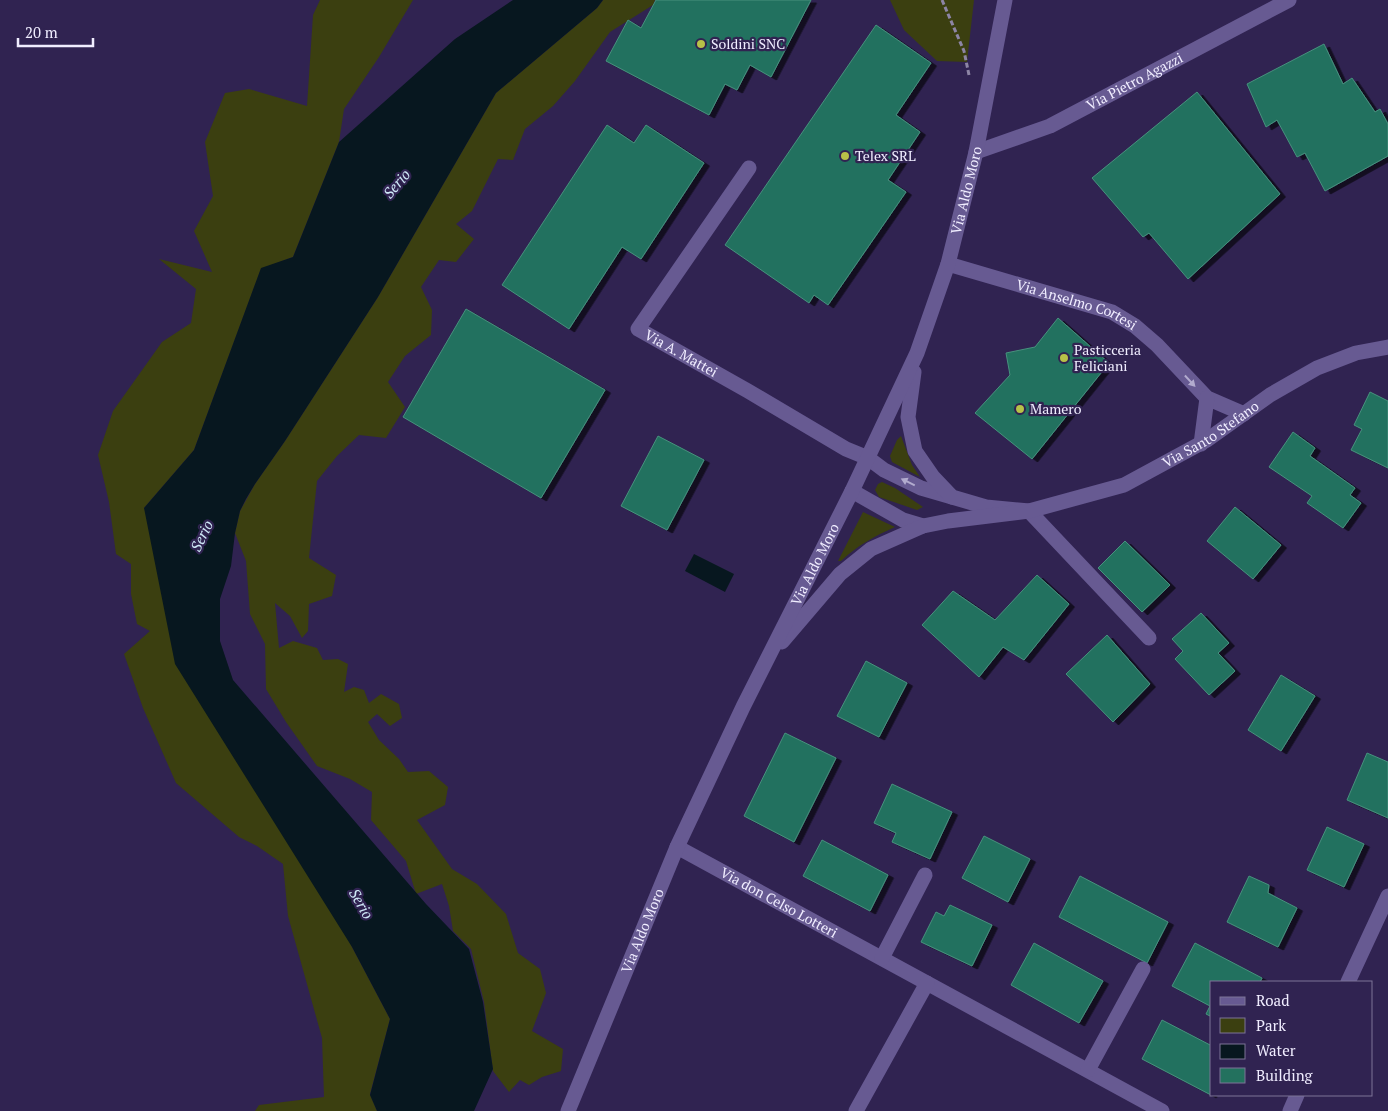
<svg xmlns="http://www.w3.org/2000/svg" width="1388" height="1111" viewBox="0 0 1388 1111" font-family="'PT Serif',serif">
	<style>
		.green { fill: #3b3f10 }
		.water { fill: #07171f }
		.building { fill: #23715e; stroke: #47917e; filter: url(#shadow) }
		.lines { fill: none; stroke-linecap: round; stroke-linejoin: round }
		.path { stroke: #8d85a5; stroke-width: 3; stroke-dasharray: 5 2.5; stroke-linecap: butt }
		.minor { stroke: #675a92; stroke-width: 15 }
		.oneway { fill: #b2abce }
		.poi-dot { fill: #b7c148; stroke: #302351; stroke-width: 2 }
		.labels { text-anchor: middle; stroke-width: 4.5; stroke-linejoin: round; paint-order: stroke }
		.poi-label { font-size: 14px; fill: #f0edff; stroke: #302351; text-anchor: start }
		.street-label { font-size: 14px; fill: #f0edff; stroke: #302351 }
		.water-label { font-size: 15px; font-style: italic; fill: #cfe8f7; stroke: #302351 }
	</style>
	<defs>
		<filter id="shadow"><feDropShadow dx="5.5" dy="3" stdDeviation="0" flood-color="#0009"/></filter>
	</defs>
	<rect width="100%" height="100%" fill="#302351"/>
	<g class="green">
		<polygon points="320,0 413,0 379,57 344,109 339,142 293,257 261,269 194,450 144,508 352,947 390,1019 370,1094 377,1111 255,1111 259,1105 324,1097 322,1038 288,916 283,864 257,846 239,837 176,783 143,708 124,654 150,631 137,624 131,594 131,564 116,554 109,502 98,455 113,411 162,342 191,323 196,289 159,259 212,272 194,231 213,196 205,142 225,93 249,89 307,106 313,15"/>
		<polygon points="603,0 655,0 653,5 610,32 575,81 553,106 525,129 513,160 498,159 472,211 456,224 474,239 456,262 439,260 421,287 432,310 431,335 405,356 388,382 405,407 386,438 359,435 337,456 317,481 309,558 336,575 332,596 309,604 308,631 302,638 290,616 275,603 279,648 293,641 317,648 323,660 338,659 348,664 344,692 354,687 364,690 369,703 381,694 399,704 402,718 390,726 377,714 368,722 379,740 399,759 408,772 429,771 448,787 445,805 417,820 452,869 477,884 506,914 518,953 540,969 546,993 532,1031 563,1049 561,1071 542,1077 529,1085 520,1080 509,1092 493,1071 484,1002 471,949 453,931 449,906 442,884 416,894 406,861 371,820 372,792 350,779 317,766 286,722 266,689 265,644 250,614 246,561 235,533 240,511 255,484 285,441 378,297 496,93 597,8"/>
		<polygon points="890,0 974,0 967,62 937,61 904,30"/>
		<polygon points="901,436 912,465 920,477 892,462 890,456 897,440"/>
		<polygon points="882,482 895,488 923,507 917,510 879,497 875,490 878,484"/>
		<path d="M863,512L895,527C875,536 858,545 841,561H838Z"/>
	</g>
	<g class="water">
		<polygon points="513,0 603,0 597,8 496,93 378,297 285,441 255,484 246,499 240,511 235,533 231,566 220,599 220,641 233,680 426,904 469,949 483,1002 493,1069 474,1111 377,1111 370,1095 390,1019 352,947 175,664 144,508 194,450 261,268 293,257 339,142 455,39"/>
		<polygon points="694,554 734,574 725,592 685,571"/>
	</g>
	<g class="building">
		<polygon points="656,0 811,0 771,77 750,65 737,90 725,84 709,115 606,61 628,20 641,28"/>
		<polygon points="876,25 931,63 896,115 920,132 888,180 906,192 828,305 814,295 809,303 725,245"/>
		<polygon points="1324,44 1343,84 1352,78 1375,112 1380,109 1388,124 1388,156 1325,191 1305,153 1297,157 1277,120 1266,127 1247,84"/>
		<polygon points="1197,92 1280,194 1188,279 1149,233 1143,237 1092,178"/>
		<polygon points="607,125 634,143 646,125 704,163 641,259 622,247 569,329 502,285"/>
		<polygon points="466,309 605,390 541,498 403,417"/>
		<polygon points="1058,318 1109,363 1032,459 975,413 1010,375 1006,353 1035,347"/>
		<polygon points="1370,392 1388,401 1388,468 1351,450 1362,429 1354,425"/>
		<polygon points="1293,432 1315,448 1310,456 1355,488 1350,495 1361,503 1343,528 1307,503 1312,496 1269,467"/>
		<polygon points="658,436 704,460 667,530 621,506"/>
		<polygon points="1235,507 1281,545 1253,579 1207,541"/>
		<polygon points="1125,541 1170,585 1142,612 1098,568"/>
		<polygon points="1037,575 1069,604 1024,660 1003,647 979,677 922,625 953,591 995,620"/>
		<polygon points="1201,613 1229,643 1218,653 1235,671 1209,695 1175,659 1183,651 1172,639"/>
		<polygon points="1107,635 1150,684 1113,722 1066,674"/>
		<polygon points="866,661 907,683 879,737 837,716"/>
		<polygon points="1281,675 1315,696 1281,751 1248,730"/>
		<polygon points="785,733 836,758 794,842 744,816"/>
		<polygon points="1367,753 1388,762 1388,818 1347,800"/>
		<polygon points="892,784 952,812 930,859 892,842 896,833 874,823"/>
		<polygon points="1327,827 1364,844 1344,887 1307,870"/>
		<polygon points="984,836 1030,859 1008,902 962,878"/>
		<polygon points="822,840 888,875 870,911 803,876"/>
		<polygon points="1080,876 1168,922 1147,963 1059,917"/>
		<polygon points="1249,876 1269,885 1268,893 1297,908 1278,947 1227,922"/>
		<polygon points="950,905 992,925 972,966 921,942 936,912 944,916"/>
		<polygon points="1034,943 1103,981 1079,1023 1011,985"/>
		<polygon points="1195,943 1262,978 1260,982 1212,982 1212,1017 1206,1014 1210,1006 1172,986"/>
		<polygon points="1162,1020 1212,1046 1211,1095 1142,1059"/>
	</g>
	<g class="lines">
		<polyline class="path" points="942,0 964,51 969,75"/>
		<g class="minor">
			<path id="s1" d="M976,152L1050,126L1289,0"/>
			<path id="s2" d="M749,168L638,329L748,391L846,449L868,458L884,470L921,488L952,497"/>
			<path id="s3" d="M948,264L1112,312L1135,326L1157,345L1207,398L1244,414"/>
			<polyline points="914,372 908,417 915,451 933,477 952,497 986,507 1029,511 1149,638"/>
			<polyline points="1201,444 1207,398"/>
			<polyline points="852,491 903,520 923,526"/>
			<path id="s4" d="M782,642L840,574L871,549L923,526L948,521L1029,511L1124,485L1207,440L1270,395L1317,368L1356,353L1388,347"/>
			<path id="s5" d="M677,847L1162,1111"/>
			<polyline points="882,958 925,875"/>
			<polyline points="1348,982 1388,896"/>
			<polyline points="1088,1070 1143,969"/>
			<path id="s6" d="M568,1111L677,847L743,707L852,491L917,353L948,264L976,152L1005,0"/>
			<polyline points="856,1111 927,983"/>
			<polyline points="1290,1111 1297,1095"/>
		</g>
	</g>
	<defs><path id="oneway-solid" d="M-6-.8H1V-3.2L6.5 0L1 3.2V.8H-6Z" transform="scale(1.25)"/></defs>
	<g class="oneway">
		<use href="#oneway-solid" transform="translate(1190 381) rotate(47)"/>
		<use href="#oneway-solid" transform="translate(908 482) rotate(-154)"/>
	</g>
	<g class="poi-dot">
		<circle cx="701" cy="44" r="5"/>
		<circle cx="845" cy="156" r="5"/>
		<circle cx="1064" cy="358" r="5"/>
		<circle cx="1020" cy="409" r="5"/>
	</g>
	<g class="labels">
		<g class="poi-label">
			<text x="711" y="49">Soldini SNC</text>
			<text x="855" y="161">Telex SRL</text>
			<text x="1074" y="355">Pasticceria<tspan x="1074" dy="16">Feliciani</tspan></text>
			<text x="1030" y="414">Mamero</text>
		</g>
		<g class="street-label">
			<text dy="5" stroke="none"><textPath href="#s1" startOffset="174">Via Pietro Agazzi</textPath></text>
			<text dy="5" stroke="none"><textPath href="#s6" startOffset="1005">Via Aldo Moro</textPath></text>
			<text dy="5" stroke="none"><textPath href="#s3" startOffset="135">Via Anselmo Cortesi</textPath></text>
			<text dy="5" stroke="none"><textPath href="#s2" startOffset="245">Via A. Mattei</textPath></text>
			<text dy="5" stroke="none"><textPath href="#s4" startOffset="492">Via Santo Stefano</textPath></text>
			<text dy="5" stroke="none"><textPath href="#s6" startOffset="600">Via Aldo Moro</textPath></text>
			<text dy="5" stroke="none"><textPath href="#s5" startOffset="116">Via don Celso Lotteri</textPath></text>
			<text dy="5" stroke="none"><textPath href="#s6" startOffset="195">Via Aldo Moro</textPath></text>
		</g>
		<g class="water-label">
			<text transform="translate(397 184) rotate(-49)" y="5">Serio</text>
			<text transform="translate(202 536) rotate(-64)" y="5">Serio</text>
			<text transform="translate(361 904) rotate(60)" y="5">Serio</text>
		</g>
	</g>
	<rect x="1210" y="981" width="162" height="115" fill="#302351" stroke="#7d7497"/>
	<rect x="1220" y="997" width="25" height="8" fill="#675a92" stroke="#7d7497"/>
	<text x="1256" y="1006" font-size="15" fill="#f0edff">Road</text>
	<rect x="1220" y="1018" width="25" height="15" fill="#3b3f10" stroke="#7d7497"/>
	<text x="1256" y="1031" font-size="15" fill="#f0edff">Park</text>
	<rect x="1220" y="1044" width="25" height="15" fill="#07171f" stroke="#7d7497"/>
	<text x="1256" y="1056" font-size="15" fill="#f0edff">Water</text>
	<rect x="1220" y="1068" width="25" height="15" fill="#23715e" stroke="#7d7497"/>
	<text x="1256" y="1081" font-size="15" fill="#f0edff">Building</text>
	<path d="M18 38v8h75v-8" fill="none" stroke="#f0edff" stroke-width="2.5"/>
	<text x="25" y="38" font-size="15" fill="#f0edff" stroke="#302351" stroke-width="4" paint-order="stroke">20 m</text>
</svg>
